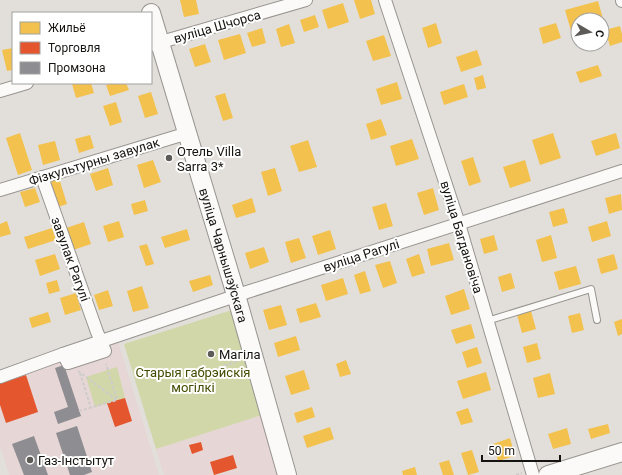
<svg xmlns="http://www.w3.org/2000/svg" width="622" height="475" viewBox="0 0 622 475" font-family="Roboto,sans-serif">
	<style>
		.commercial { fill: #e6d6d5 }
		.green { fill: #d2d7aa }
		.homes { fill: #f2c14e }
		.shops { fill: #e4572e }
		.industry { fill: #8d8d92 }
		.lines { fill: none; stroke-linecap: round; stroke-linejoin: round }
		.lane-casing { stroke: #989591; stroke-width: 8 }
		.street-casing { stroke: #989591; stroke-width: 14 }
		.secondary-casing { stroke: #989591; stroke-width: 20 }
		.path { stroke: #cecccb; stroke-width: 2; stroke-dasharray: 3 2; stroke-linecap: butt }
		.lane { stroke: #fbfaf9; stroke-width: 6 }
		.street { stroke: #fbfaf9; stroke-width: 12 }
		.secondary { stroke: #fbfaf9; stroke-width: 18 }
		.poi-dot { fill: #5d5b57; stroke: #fff; stroke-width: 1.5 }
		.labels { text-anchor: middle; stroke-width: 4; stroke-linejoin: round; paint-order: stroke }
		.street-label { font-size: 13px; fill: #161411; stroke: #fff }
		.poi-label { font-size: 13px; fill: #161411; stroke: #fff; text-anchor: start }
		.park-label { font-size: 13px; fill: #444b00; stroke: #fff }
	</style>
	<rect width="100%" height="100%" fill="#e2dfda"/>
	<g class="commercial">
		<polygon points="118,341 159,475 9,475 0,445 0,377"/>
		<polygon points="262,415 278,475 164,475 156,449"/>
	</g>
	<g class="green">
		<polygon points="232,310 262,415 156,449 124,344"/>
		<polygon points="117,367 125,398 95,407 86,377"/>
	</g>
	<g class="homes">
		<polygon points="180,0 196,0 199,14 184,17"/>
		<polygon points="354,0 371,0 375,14 360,19"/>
		<polygon points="598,1 604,22 602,22 602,20 578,20 578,29 571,31 565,10"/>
		<polygon points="343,3 349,22 328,29 322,10"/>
		<polygon points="315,15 319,27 304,32 300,20"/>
		<polygon points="436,23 442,43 428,48 422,28"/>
		<polygon points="556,23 561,38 543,44 539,28"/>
		<polygon points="289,24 295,43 281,47 276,29"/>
		<polygon points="620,26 622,34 622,42 610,46 605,30"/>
		<polygon points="262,28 266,43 252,47 247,33"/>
		<polygon points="240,34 246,53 224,60 218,40"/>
		<polygon points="384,35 391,56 373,61 366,41"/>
		<polygon points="205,44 211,62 195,67 189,49"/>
		<polygon points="13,48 13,70 7,71 2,50"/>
		<polygon points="477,50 482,65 461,72 456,57"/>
		<polygon points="598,65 602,76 580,83 576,72"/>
		<polygon points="483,75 486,88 477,90 474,78"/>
		<polygon points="397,82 402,99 381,105 376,89"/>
		<polygon points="75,83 91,83 94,93 76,98 72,84"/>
		<polygon points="114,83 126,83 129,90 110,96 106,85"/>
		<polygon points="464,84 468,97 444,105 440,92"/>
		<polygon points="151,92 158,114 145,118 138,96"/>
		<polygon points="225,93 233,118 223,121 215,96"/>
		<polygon points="116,102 122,122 110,126 103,106"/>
		<polygon points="381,119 387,135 371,140 366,124"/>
		<polygon points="20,133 32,170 18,175 6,138"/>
		<polygon points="553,133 561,158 540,165 532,140"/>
		<polygon points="616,133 620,148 596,156 591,141"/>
		<polygon points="90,135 94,148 79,153 75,139"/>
		<polygon points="412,139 419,159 396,166 390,146"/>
		<polygon points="308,140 317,167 299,172 290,146"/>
		<polygon points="55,141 60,160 43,165 38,145"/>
		<polygon points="473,157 481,182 469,186 461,161"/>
		<polygon points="153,160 161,182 144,188 137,165"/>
		<polygon points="525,160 531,181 510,188 503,167"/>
		<polygon points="108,168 113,185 96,191 90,174"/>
		<polygon points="275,168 282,191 268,196 261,172"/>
		<polygon points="59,178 67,204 58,207 50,181"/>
		<polygon points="35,188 40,202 25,207 20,192"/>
		<polygon points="433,188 439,210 424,215 417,193"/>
		<polygon points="621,194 622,210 609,214 605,198"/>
		<polygon points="252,198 256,212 236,218 232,205"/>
		<polygon points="145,200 148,211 134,215 131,204"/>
		<polygon points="386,203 393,226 379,230 372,207"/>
		<polygon points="564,208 568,223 553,227 549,212"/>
		<polygon points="7,221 11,234 0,237 0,224"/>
		<polygon points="119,221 124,237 108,242 103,226"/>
		<polygon points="607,221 611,236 592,242 588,227"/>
		<polygon points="84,222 91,244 73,250 66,228"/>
		<polygon points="52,228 56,240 28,249 24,237"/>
		<polygon points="187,229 190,240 165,248 161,237"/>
		<polygon points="330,230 336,249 318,255 312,236"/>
		<polygon points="494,235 498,250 484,254 480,239"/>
		<polygon points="551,235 557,258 542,262 536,240"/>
		<polygon points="299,238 306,258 291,263 285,242"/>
		<polygon points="449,243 454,260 431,266 427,249"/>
		<polygon points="147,244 154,264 146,266 139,246"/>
		<polygon points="264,247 269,262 250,269 245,253"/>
		<polygon points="55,254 60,269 40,276 35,260"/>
		<polygon points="419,254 425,273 412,277 406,259"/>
		<polygon points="614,254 618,269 601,274 597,259"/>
		<polygon points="390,261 397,283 383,288 375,265"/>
		<polygon points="576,266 581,284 559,290 554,272"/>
		<polygon points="365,271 371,291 360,294 354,275"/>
		<polygon points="511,273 515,288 502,292 498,277"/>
		<polygon points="210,275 213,285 193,292 189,281"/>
		<polygon points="343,278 348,294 326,301 321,285"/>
		<polygon points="57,280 60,291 49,294 46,283"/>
		<polygon points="142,286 149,308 133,312 127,291"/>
		<polygon points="464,289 470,309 451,315 445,296"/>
		<polygon points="108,290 113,306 99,310 94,295"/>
		<polygon points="76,293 81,310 65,315 60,298"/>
		<polygon points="316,303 321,317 300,323 296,309"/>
		<polygon points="281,305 287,325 269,330 263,310"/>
		<polygon points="531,311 536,329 522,333 517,315"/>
		<polygon points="48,312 51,322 32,328 29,318"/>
		<polygon points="580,313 584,330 572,333 568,316"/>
		<polygon points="622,319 622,334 618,336 614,322"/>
		<polygon points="471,324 475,338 456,344 451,330"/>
		<polygon points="296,336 300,350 278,357 274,343"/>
		<polygon points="537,343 541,359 527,363 523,347"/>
		<polygon points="477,347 482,363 467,368 462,352"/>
		<polygon points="346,360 351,374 340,377 336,364"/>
		<polygon points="304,370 310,389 291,395 285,376"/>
		<polygon points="486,372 491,390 463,399 457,381"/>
		<polygon points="550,373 555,394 538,398 533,378"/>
		<polygon points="312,407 315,417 297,423 294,413"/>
		<polygon points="468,408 473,422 461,425 456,412"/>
		<polygon points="608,424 610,433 591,439 588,429"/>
		<polygon points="330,427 334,439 307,448 303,436"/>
		<polygon points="567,428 571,444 553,449 548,434"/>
		<polygon points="510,438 515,456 498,461 493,444"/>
		<polygon points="472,450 479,472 468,475 461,453"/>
		<polygon points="449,460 454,475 443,475 439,463"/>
		<polygon points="415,467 417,475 403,475 402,471"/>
	</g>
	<g class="shops">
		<polygon points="26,375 38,412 6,423 0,405 0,383"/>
		<polygon points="125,398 132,421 115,427 107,403"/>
		<polygon points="201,442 203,450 192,454 189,445"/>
		<polygon points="233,455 237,468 214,475 210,462"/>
	</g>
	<g class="industry">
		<polygon points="64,365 81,416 58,424 54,412 68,407 55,368"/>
		<polygon points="77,426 92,472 84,475 70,475 56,433"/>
		<polygon points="34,436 48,475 24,475 12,444"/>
	</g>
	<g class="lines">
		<defs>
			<polyline id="lane" points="487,321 591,289 597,320"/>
			<g id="street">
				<polyline points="385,0 459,224 533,475"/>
				<polyline points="622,0 622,1"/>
				<polyline points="151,45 306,0"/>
				<polyline points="0,91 27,83"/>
				<polyline points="42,177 97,332 105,351 68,363 63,354 244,293 622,171"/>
				<polyline points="0,190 188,133"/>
				<polyline points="0,377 63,354"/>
			</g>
			<g id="secondary">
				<path id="s1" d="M151,13L236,295L287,475"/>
				<polyline points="548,475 622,452"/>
			</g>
		</defs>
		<use href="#lane" class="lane-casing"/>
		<use href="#street" class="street-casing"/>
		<use href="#secondary" class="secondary-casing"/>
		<g class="path">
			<polyline points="78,371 117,400 106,364"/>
			<polyline points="80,373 91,408"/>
			<polyline points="205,373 211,391"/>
			<polyline points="187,380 240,360"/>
			<polyline points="79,411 117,400"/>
			<polyline points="516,475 522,473"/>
		</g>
		<use href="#lane" class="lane"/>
		<use href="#street" class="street"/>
		<use href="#secondary" class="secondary"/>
	</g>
	<g class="poi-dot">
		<circle cx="169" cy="158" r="4"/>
		<circle cx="211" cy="354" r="4"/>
		<circle cx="30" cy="460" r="4"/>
	</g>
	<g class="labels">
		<g class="street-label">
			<text transform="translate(217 26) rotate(-16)" y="5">вуліца Шчорса</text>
			<text transform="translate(94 161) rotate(-17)" y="5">Фізкультурны завулак</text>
			<text transform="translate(462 237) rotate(73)" y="5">вуліца Багдановіча</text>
			<text dy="5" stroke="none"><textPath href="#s1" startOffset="253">вуліца Чарнышэўскага</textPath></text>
			<text transform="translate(361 255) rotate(-18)" y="5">вуліца Рагулі</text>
			<text transform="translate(71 259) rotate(70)" y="5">завулак Рагулі</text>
		</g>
		<g class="poi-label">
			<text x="177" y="156">Отель Villa<tspan x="177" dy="15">Sarra 3*</tspan></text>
			<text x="219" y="359">Магіла</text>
			<text x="38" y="465">Газ-Інстытут</text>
		</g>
		<g class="park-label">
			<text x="193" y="377">Старыя габрэйскія<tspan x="193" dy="15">могілкі</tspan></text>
		</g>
	</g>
	<rect x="12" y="12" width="140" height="72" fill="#ffffff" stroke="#a2a1a0"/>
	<rect x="20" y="22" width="20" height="12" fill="#f2c14e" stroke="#a2a1a0"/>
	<text x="48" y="32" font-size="12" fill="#161411">Жильё</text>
	<rect x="20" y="42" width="20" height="12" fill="#e4572e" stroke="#a2a1a0"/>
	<text x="48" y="52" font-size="12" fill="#161411">Торговля</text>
	<rect x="20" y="62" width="20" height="12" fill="#8d8d92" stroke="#a2a1a0"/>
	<text x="48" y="72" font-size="12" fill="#161411">Промзона</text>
	<g transform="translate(590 32) rotate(99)"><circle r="19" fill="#ffffff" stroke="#a2a1a0"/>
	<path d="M0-3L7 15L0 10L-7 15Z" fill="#5d5b57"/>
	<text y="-6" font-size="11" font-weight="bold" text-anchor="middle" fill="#161411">С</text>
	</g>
	<path d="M482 455v6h78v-6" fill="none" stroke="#161411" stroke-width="2"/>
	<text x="488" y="455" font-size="12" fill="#161411" stroke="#ffffff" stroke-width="3" paint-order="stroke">50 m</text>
</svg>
